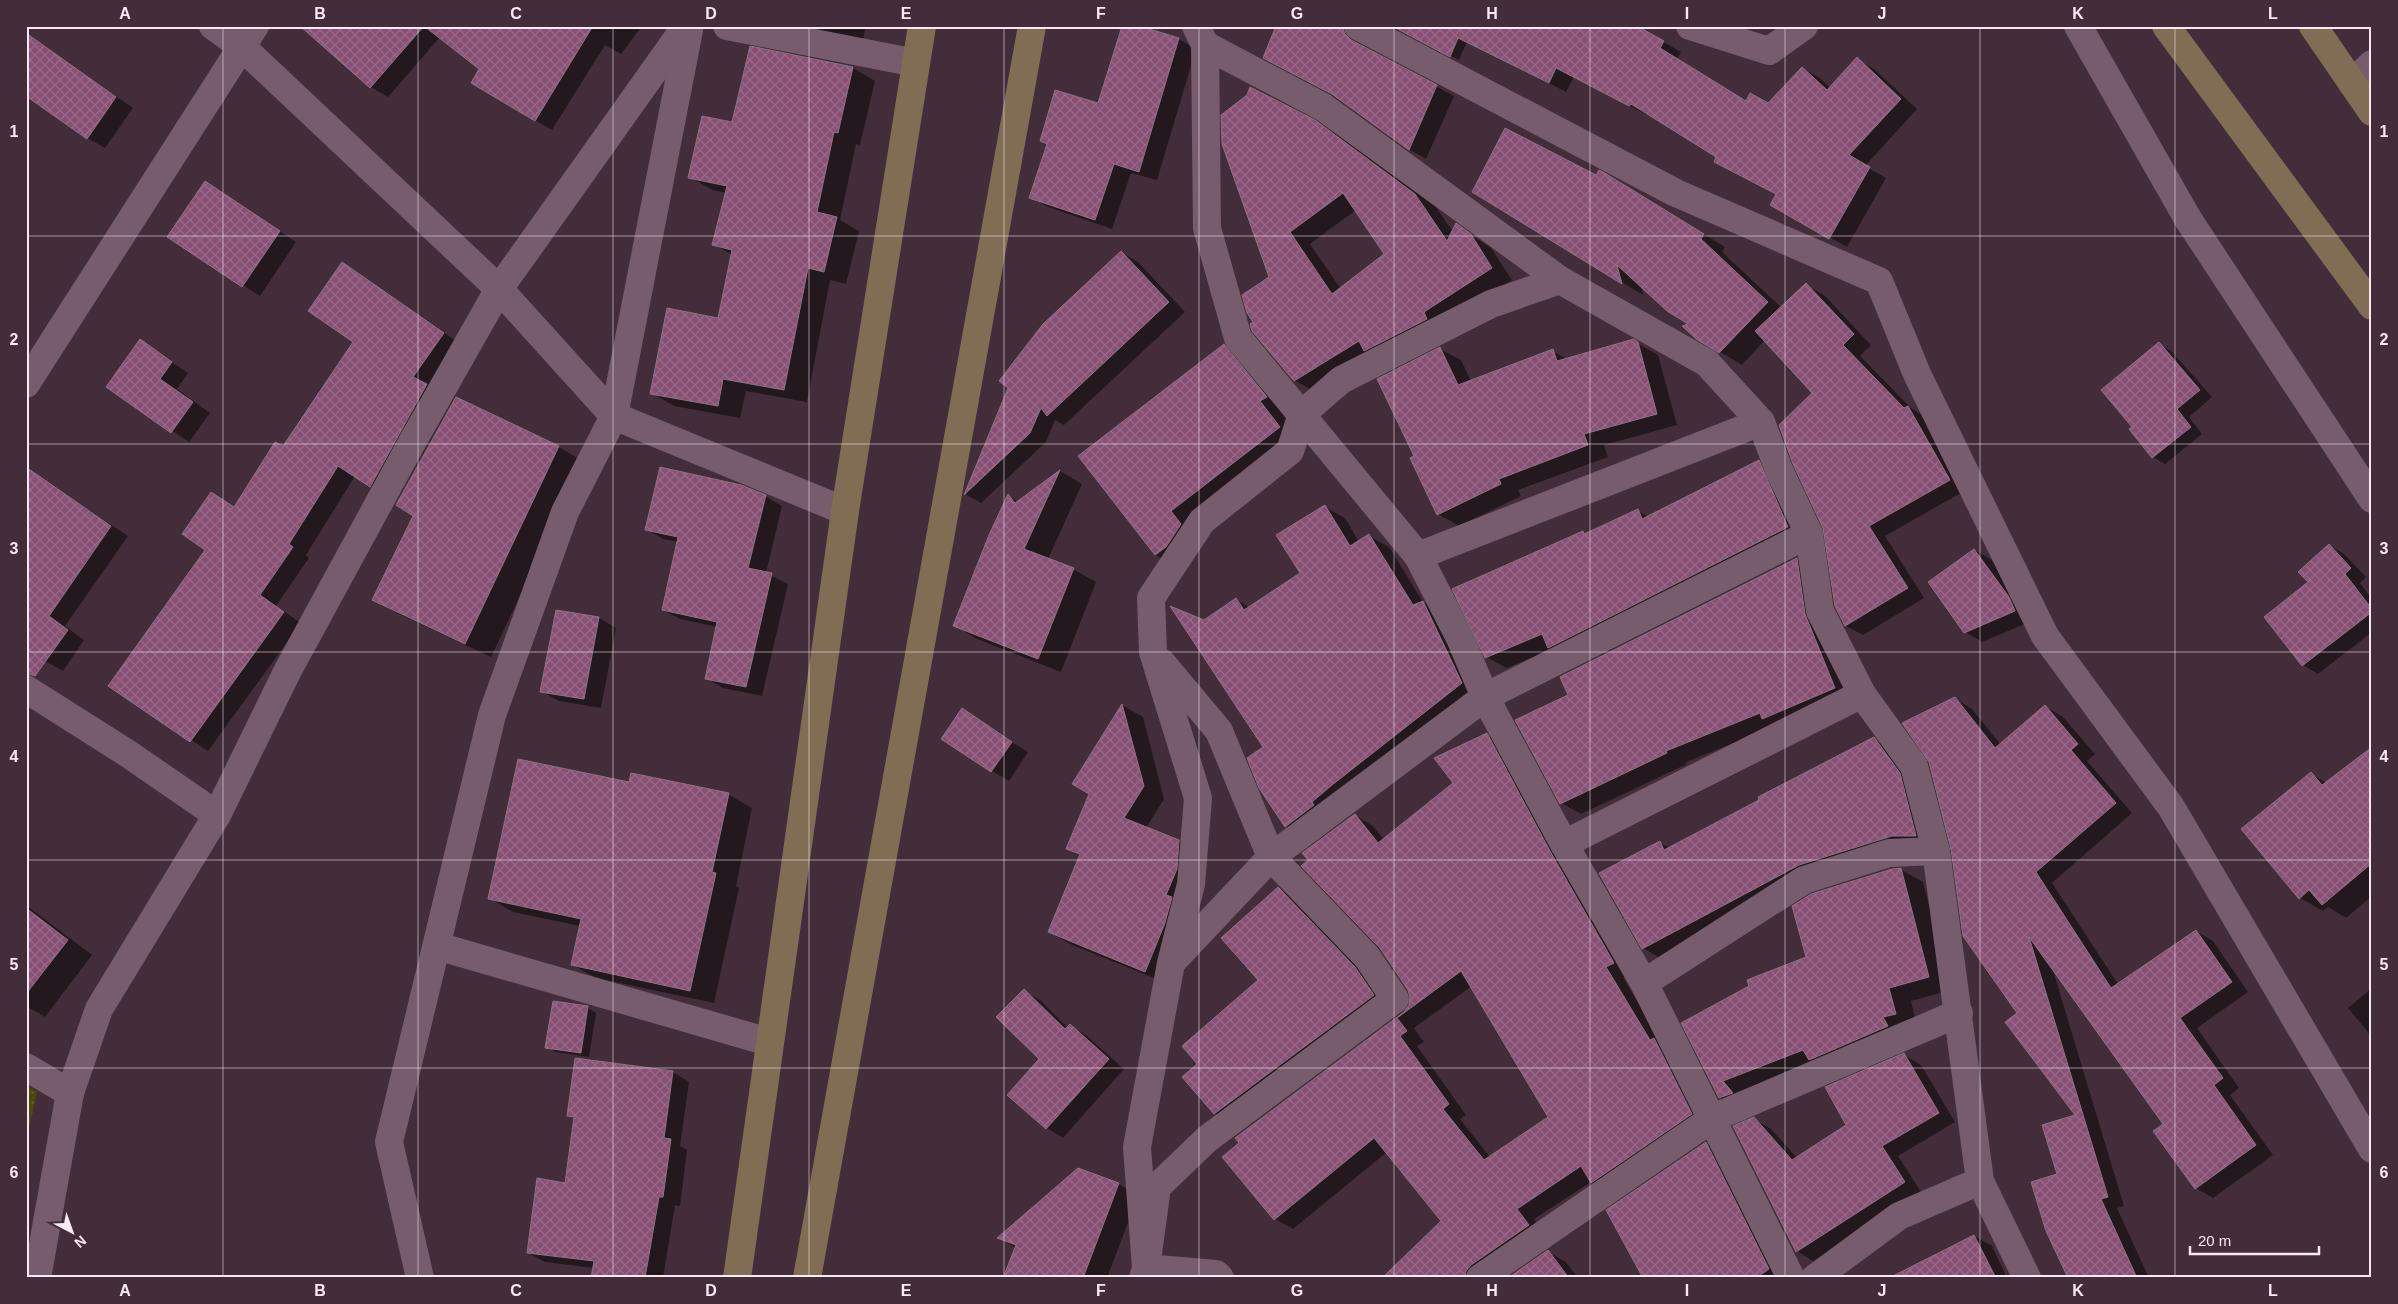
<svg xmlns="http://www.w3.org/2000/svg" width="2398" height="1304" viewBox="0 0 2398 1304" font-family="Arial,sans-serif">
	<style>
		.park { fill: url(#park-dots) }
		.shadow { fill: #0007; fill-rule: evenodd }
		.building { fill: url(#building-cross-hatch); stroke: #8c7281; fill-rule: evenodd }
		.lines { fill: none; stroke-linecap: round; stroke-linejoin: round }
		.street { stroke: #765c6c; stroke-width: 28 }
		.secondary { stroke: #806d53; stroke-width: 28 }
		.grid { fill: none; stroke: #f8e9f2; stroke-width: 1; stroke-opacity: 0.55 }
		.neatline { fill: none; stroke: #f8e9f2; stroke-width: 2 }
		.grid-label { font-size: 16px; text-anchor: middle; font-weight: bold; fill: #f8e9f2 }
	</style>
	<defs>
		<pattern id="park-dots" width="8" height="8" patternUnits="userSpaceOnUse" patternTransform="scale(1.25)"><rect width="8" height="8" fill="#4b4a08"/><path d="M2 2h.1M6 6h.1" fill="none" stroke="#66642c" stroke-width="1.8" stroke-linecap="round"/></pattern>
		<pattern id="building-cross-hatch" width="8" height="8" patternUnits="userSpaceOnUse" patternTransform="scale(1.25)"><rect width="8" height="8" fill="#885074"/><path d="M0 0l8 8M0 8l8-8" fill="none" stroke="#9a6988"/></pattern>
	</defs>
	<rect width="100%" height="100%" fill="#442d3b"/>
	<polygon class="park" points="26,1085 37,1092 26,1140"/>
	<g class="shadow">
		<polygon points="302,26 642,26 621,54 605,45 552,130 535,120 481,69 440,37 388,97 371,87"/>
		<polygon points="814,26 866,26 863,39 822,31"/>
		<polygon points="1135,26 1179,39 1196,49 1157,180 1131,173 1112,229 1048,207 1031,197 1048,145 1041,141 1099,104"/>
		<polygon points="1394,26 1474,26 1459,60"/>
		<polygon points="26,35 133,108 105,148 87,138"/>
		<polygon points="1348,39 1454,96 1426,159 1409,149 1337,96"/>
		<polygon points="1664,42 1681,52 1677,59 1747,103 1769,104 1802,68 1820,78 1830,88 1857,59 1874,69 1917,109 1865,166 1886,178 1847,247 1772,205 1778,195 1648,113 1647,115 1574,77 1566,92 1483,49"/>
		<polygon points="853,68 875,81 860,145 856,144 840,220 859,231 846,284 830,280 807,402 746,391 740,418 674,406 652,393 719,320 732,255 714,244 727,193 712,190 690,177 733,124"/>
		<path d="M1314,121L1336,134L1436,207L1453,232L1456,225L1491,248L1512,280L1444,325L1315,392L1294,380L1255,322L1270,277ZM1356,210L1386,255L1341,289L1310,244Z"/>
		<polygon points="1597,177 1630,189 1725,247 1722,252 1782,308 1806,285 1824,295 1871,345 1860,356 1911,408 1925,417 1966,490 1885,536 1924,598 1863,635 1846,626 1836,606 1814,393 1765,340 1742,365 1697,338 1691,325 1641,285 1643,295 1473,192"/>
		<polygon points="205,182 296,242 260,296 169,237"/>
		<polygon points="1121,252 1138,262 1185,312 1064,425 1055,420 1046,442 981,503 965,494 1009,388"/>
		<polygon points="342,264 461,344 387,496 355,476 306,555 309,558 276,606 301,623 208,751 110,685 207,550 212,493 236,508 284,448 355,342"/>
		<polygon points="140,341 188,373 177,389 210,413 189,442 107,387"/>
		<polygon points="1633,341 1658,355 1677,425 1604,445 1608,457 1518,490 1521,496 1459,526 1438,514 1416,457 1440,349 1461,360 1471,381 1552,351 1567,359"/>
		<polygon points="2159,344 2171,351 2212,397 2189,417 2202,434 2165,464 2153,457 2133,427"/>
		<polygon points="1224,346 1249,360 1291,412 1284,416 1304,442 1195,526 1181,569 1156,555 1080,456"/>
		<polygon points="456,399 559,447 584,462 491,657 399,614 374,600 414,516"/>
		<polygon points="1759,462 1779,473 1808,539 1507,668 1486,657 1583,533 1587,535 1638,511 1649,517"/>
		<polygon points="1060,471 1082,484 1048,559 1073,569 1096,582 1061,672 977,639 954,625 1008,496 1019,502"/>
		<polygon points="31,472 128,536 65,626 84,640 63,671 45,661"/>
		<polygon points="765,496 782,506 766,573 788,584 762,696 723,688 706,678 717,627 680,619 663,610 678,542 663,539 646,529"/>
		<polygon points="1325,507 1345,518 1359,542 1369,536 1389,547 1423,602 1443,614 1481,694 1306,837 1286,826 1265,748 1205,621 1236,599 1250,608 1301,574"/>
		<polygon points="2329,545 2344,554 2366,577 2360,583 2372,599 2372,632 2318,674 2303,665 2310,583"/>
		<polygon points="1975,550 1992,560 2026,608 2032,621 1982,642 1965,632"/>
		<polygon points="1797,559 1817,571 1855,699 1776,726 1686,762 1687,764 1581,814 1561,803"/>
		<polygon points="557,611 599,618 616,628 601,708 559,701 541,691"/>
		<polygon points="1955,699 1972,709 2001,745 2046,707 2063,717 2095,754 2087,761 2132,813 2052,883 2118,984 2196,931 2213,941 2248,992 2197,1028 2239,1088 2230,1095 2273,1155 2213,1198 2196,1188 2165,1124 2052,967 2124,1206 2117,1208 2149,1278 2069,1278 2058,1175 2078,1115 2019,1013"/>
		<polygon points="1122,705 1143,717 1164,799 1146,828 1178,841 1200,853 1166,983 1070,944 1049,932 1081,856 1068,848 1091,794 1074,783"/>
		<polygon points="962,710 1028,752 1009,781 992,771"/>
		<path d="M1487,734L1504,745L1631,973L1623,977L1709,1124L1609,1192L1591,1182L1534,1219L1546,1236L1487,1278H1384L1443,1221L1387,1152L1293,1229L1275,1219L1224,1157L1241,1143L1236,1138L1405,1012L1411,1005L1412,997L1355,815L1373,826L1384,840L1455,783ZM1472,986L1550,1117L1490,1157L1460,1119L1466,1115L1417,1046L1424,1042L1414,1028Z"/>
		<polygon points="1874,739 1891,749 1917,784 1933,845 1910,845 1660,958 1643,948 1660,843 1670,848"/>
		<polygon points="2372,748 2372,896 2346,918 2328,907 2323,911 2300,898 2311,774 2327,783"/>
		<polygon points="630,783 728,794 752,808 736,886 739,888 714,1003 596,978 573,965 580,926 513,912 489,898"/>
		<polygon points="1900,869 1923,882 1951,990 1911,1001 1917,1026 1742,1110 1720,1098 1683,1023 1807,958"/>
		<polygon points="1278,888 1303,903 1398,1010 1240,1128 1215,1113 1199,1064 1260,980"/>
		<polygon points="26,905 92,955 45,1017 26,1006"/>
		<polygon points="2372,988 2372,1037 2348,1008"/>
		<polygon points="1024,991 1040,1000 1068,1028 1070,1026 1086,1035 1124,1069 1063,1138 1047,1128 1009,1095 1041,1059"/>
		<polygon points="588,1008 596,1013 589,1057 555,1052 547,1047"/>
		<polygon points="1904,1055 1921,1065 1955,1122 1898,1156 1921,1192 1813,1261 1797,1251 1754,1119 1771,1129 1797,1158 1848,1125"/>
		<polygon points="673,1072 689,1082 680,1146 687,1150 680,1206 675,1205 663,1278 592,1278 594,1268 545,1262 528,1253 566,1184 575,1119 568,1115"/>
		<polygon points="1706,1143 1727,1156 1788,1278 1645,1278"/>
		<polygon points="1078,1169 1119,1184 1138,1196 1107,1278 1004,1278 1016,1248 999,1238"/>
		<polygon points="1974,1236 1992,1246 2007,1278 1906,1278"/>
		<polygon points="1548,1252 1566,1262 1578,1278 1510,1278"/>
	</g>
	<g class="building">
		<polygon points="300,26 424,26 370,88"/>
		<polygon points="424,26 593,26 535,121 471,83 479,69"/>
		<polygon points="1122,26 1140,26 1179,38 1139,172 1114,164 1095,220 1029,198 1047,144 1040,141 1055,90 1098,103"/>
		<polygon points="1276,26 1342,26 1345,34 1351,40 1437,85 1409,150 1332,94 1263,58"/>
		<polygon points="1392,26 1637,26 1664,41 1660,48 1746,101 1750,93 1768,103 1802,67 1827,90 1857,57 1901,99 1849,155 1870,167 1829,239 1770,205 1776,194 1714,162 1716,157 1631,104 1629,106 1556,68 1549,83 1458,38 1450,57"/>
		<polygon points="26,33 116,97 87,139 26,96"/>
		<polygon points="750,46 853,67 838,133 834,132 817,212 837,217 824,272 808,268 784,390 723,379 718,406 650,394 667,308 718,318 732,250 712,245 727,186 688,178 702,116 732,122"/>
		<path d="M1250,87L1315,120L1415,194L1447,241L1456,223L1471,234L1492,268L1424,312L1427,319L1364,351L1359,341L1294,381L1252,331L1250,324L1253,322L1247,313L1242,295L1269,277L1222,144L1221,115L1247,95ZM1343,193L1384,254L1332,294L1290,232Z"/>
		<polygon points="1505,128 1596,175 1599,170 1608,175 1704,234 1701,239 1768,302 1719,353 1696,339 1682,326 1688,324 1667,311 1617,265 1622,284 1472,192"/>
		<polygon points="205,181 280,231 242,287 167,237"/>
		<polygon points="1121,251 1169,302 1047,416 1041,408 1030,433 964,495 1008,388 999,381 1043,324"/>
		<polygon points="342,262 444,333 413,377 427,384 370,487 338,466 289,544 293,547 260,595 284,612 190,742 108,686 205,550 182,534 211,492 234,507 275,442 283,446 353,342 308,311"/>
		<polygon points="1806,283 1854,334 1843,345 1904,408 1908,406 1950,480 1869,526 1908,588 1845,626 1835,606 1823,528 1793,464 1779,425 1812,393 1755,331"/>
		<polygon points="140,339 172,362 160,379 193,402 171,433 106,387"/>
		<polygon points="1634,339 1638,342 1657,414 1584,434 1588,445 1499,479 1501,484 1437,515 1410,458 1414,456 1377,379 1440,347 1458,385 1553,349 1557,361"/>
		<polygon points="2159,342 2200,390 2177,409 2191,427 2152,458 2129,429 2132,427 2101,390"/>
		<polygon points="1224,344 1267,397 1260,401 1280,427 1171,511 1181,524 1166,547 1155,555 1078,456"/>
		<polygon points="456,397 559,446 465,644 372,600 413,516 396,505"/>
		<polygon points="1759,460 1788,527 1548,648 1542,634 1485,658 1452,589 1583,531 1584,534 1638,509 1642,519"/>
		<polygon points="26,467 111,526 49,616 68,630 35,676 26,673"/>
		<polygon points="660,467 741,485 766,495 748,568 772,573 746,687 705,679 717,622 662,610 678,537 645,530"/>
		<polygon points="1060,470 1024,549 1074,568 1038,659 953,626 989,535 1008,494 1015,503"/>
		<polygon points="1325,505 1350,546 1369,534 1413,605 1423,601 1462,683 1332,785 1312,802 1314,805 1285,827 1259,788 1247,758 1263,747 1170,606 1204,620 1236,598 1244,610 1300,573 1276,535"/>
		<polygon points="2329,544 2351,568 2345,574 2372,609 2372,612 2302,666 2264,617 2308,582 2298,572"/>
		<polygon points="1974,549 2009,597 2015,611 1964,633 1928,582"/>
		<polygon points="1797,558 1805,614 1835,688 1762,719 1760,713 1666,751 1667,753 1560,804 1515,720 1568,695 1560,677"/>
		<polygon points="556,610 599,617 584,699 540,692"/>
		<polygon points="1955,697 1995,748 2045,705 2078,744 2071,750 2116,803 2036,872 2111,988 2196,930 2232,982 2180,1018 2223,1078 2214,1085 2256,1145 2195,1189 2153,1131 2163,1124 2029,937 2108,1197 2101,1199 2137,1278 2068,1278 2046,1231 2031,1182 2057,1174 2042,1125 2075,1115 2005,1022 2017,1013 1963,936 1951,849 1929,762 1902,723"/>
		<polygon points="1122,704 1144,786 1124,818 1179,840 1177,869 1166,895 1172,897 1165,923 1145,972 1048,932 1080,854 1066,849 1089,794 1072,784"/>
		<polygon points="962,708 1012,742 991,772 941,739"/>
		<path d="M1487,733L1550,851L1614,963L1606,967L1650,1040L1654,1038L1692,1114L1591,1183L1581,1166L1517,1209L1529,1225L1471,1265L1466,1271L1465,1278H1382L1441,1221L1374,1138L1274,1220L1222,1157L1239,1143L1235,1138L1404,1012L1409,1005L1410,997L1408,990L1380,948L1301,866L1308,860L1302,853L1355,814L1378,843L1453,783L1434,758ZM1461,971L1548,1117L1484,1160L1443,1109L1449,1104L1400,1036L1407,1031L1397,1018Z"/>
		<polygon points="1874,737 1900,773 1916,836 1892,836 1799,865 1642,949 1599,873 1660,841 1664,850 1759,800 1758,797"/>
		<polygon points="2372,747 2372,863 2322,905 2309,890 2299,899 2241,829 2311,772 2322,785"/>
		<polygon points="518,759 629,782 631,773 729,793 712,872 716,873 690,991 571,965 581,919 488,899"/>
		<polygon points="1901,868 1929,977 1889,988 1896,1014 1883,1017 1888,1026 1809,1060 1803,1050 1723,1081 1733,1093 1719,1098 1681,1023 1749,986 1747,980 1806,957 1792,906 1811,894 1892,869"/>
		<polygon points="1278,887 1355,967 1374,995 1214,1114 1182,1077 1197,1064 1182,1046 1258,980 1221,938"/>
		<polygon points="26,908 68,940 26,994"/>
		<polygon points="1024,989 1065,1029 1070,1024 1109,1059 1046,1129 1007,1095 1039,1059 996,1017"/>
		<polygon points="553,1001 588,1006 581,1053 545,1048"/>
		<polygon points="1904,1053 1939,1113 1882,1146 1905,1182 1796,1252 1733,1126 1754,1117 1792,1160 1846,1125 1825,1087"/>
		<polygon points="575,1058 673,1071 664,1138 671,1139 663,1197 659,1197 645,1278 591,1278 594,1261 527,1253 537,1178 565,1183 574,1117 567,1116"/>
		<polygon points="1706,1142 1769,1269 1756,1278 1643,1278 1606,1210"/>
		<polygon points="1078,1168 1119,1183 1083,1278 1003,1278 1016,1245 997,1238"/>
		<polygon points="1974,1235 1996,1278 1889,1278"/>
		<polygon points="1548,1250 1569,1278 1508,1278"/>
	</g>
	<g class="lines">
		<g class="street">
			<polyline points="213,26 242,47 499,289 614,416 845,511"/>
			<polyline points="727,26 916,63"/>
			<polyline points="1196,26 1205,45 1323,107 1560,280 1707,363 1761,422 1779,470 1809,534 1820,611 1862,694 1914,766 1936,851 1980,1181 2027,1278"/>
			<polyline points="1358,26 1676,193 1879,281 1917,374 2045,636 2171,807 2372,1149"/>
			<polyline points="1690,26 1769,51 1804,26"/>
			<polyline points="2078,26 2188,219 2372,499"/>
			<polyline points="1205,45 1207,228 1238,338 1418,556 1460,638 1485,697 1564,844 1644,983 1791,1278"/>
			<polyline points="2352,83 2372,64"/>
			<polyline points="26,384 255,26"/>
			<polyline points="1418,556 1761,422"/>
			<polyline points="1162,663 1219,731 1271,857 1367,957 1395,999 1207,1139 1157,1187 1146,1268 1216,1274 1220,1278"/>
			<polyline points="26,689 127,753 217,815"/>
			<polyline points="1564,844 1862,694"/>
			<polyline points="437,946 769,1042"/>
			<polyline points="1172,962 1271,857 1485,697 1809,534"/>
			<polyline points="1644,983 1804,880 1889,853 1936,851"/>
			<polyline points="26,1067 70,1093"/>
			<polyline points="37,1278 70,1093 99,1009 217,815 287,672 411,444 499,289 686,26"/>
			<polyline points="420,1278 389,1142 492,715 565,512 614,416 689,30"/>
			<polyline points="1143,1278 1146,1268 1137,1147 1171,963 1191,884 1198,798 1153,652 1151,598 1202,521 1290,451 1302,414 1341,380 1491,304 1560,280"/>
			<polyline points="1480,1278 1713,1118 1959,1013"/>
			<polyline points="1815,1278 1899,1216 1980,1181"/>
		</g>
		<g class="secondary">
			<polyline points="2166,26 2372,306"/>
			<polyline points="2313,26 2372,112"/>
			<polyline points="737,1278 845,511 922,26"/>
			<polyline points="807,1278 1032,26"/>
		</g>
	</g>
	<path class="grid" d="M223,26V1278M418,26V1278M613,26V1278M809,26V1278M1004,26V1278M1199,26V1278M1394,26V1278M1590,26V1278M1785,26V1278M1980,26V1278M2175,26V1278M26,236H2372M26,444H2372M26,652H2372M26,860H2372M26,1068H2372"/>
	<rect width="2398" height="1304" fill="none" stroke="#442d3b" stroke-width="55"/>
	<g transform="translate(72 1232) rotate(139)" stroke="#442d3b" stroke-width="4" paint-order="stroke">
	<path d="M0-4L9 19L0 12L-9 19Z" fill="#f8e9f2"/>
	<text y="-8" font-size="14" font-weight="bold" text-anchor="middle" fill="#f8e9f2">N</text>
	</g>
	<path d="M2190 1246v8h129v-8" fill="none" stroke="#f8e9f2" stroke-width="2.5"/>
	<text x="2198" y="1246" font-size="15" fill="#f8e9f2" stroke="#442d3b" stroke-width="4" paint-order="stroke">20 m</text>
	<rect x="28" y="28" width="2342" height="1248" class="neatline"/>
	<g class="grid-label">
		<text x="125" y="19">A</text>
		<text x="320" y="19">B</text>
		<text x="516" y="19">C</text>
		<text x="711" y="19">D</text>
		<text x="906" y="19">E</text>
		<text x="1101" y="19">F</text>
		<text x="1297" y="19">G</text>
		<text x="1492" y="19">H</text>
		<text x="1687" y="19">I</text>
		<text x="1882" y="19">J</text>
		<text x="2078" y="19">K</text>
		<text x="2273" y="19">L</text>
		<text x="14" y="137">1</text>
		<text x="2384" y="137">1</text>
		<text x="14" y="345">2</text>
		<text x="2384" y="345">2</text>
		<text x="14" y="554">3</text>
		<text x="2384" y="554">3</text>
		<text x="14" y="762">4</text>
		<text x="2384" y="762">4</text>
		<text x="14" y="970">5</text>
		<text x="2384" y="970">5</text>
		<text x="14" y="1178">6</text>
		<text x="2384" y="1178">6</text>
		<text x="125" y="1296">A</text>
		<text x="320" y="1296">B</text>
		<text x="516" y="1296">C</text>
		<text x="711" y="1296">D</text>
		<text x="906" y="1296">E</text>
		<text x="1101" y="1296">F</text>
		<text x="1297" y="1296">G</text>
		<text x="1492" y="1296">H</text>
		<text x="1687" y="1296">I</text>
		<text x="1882" y="1296">J</text>
		<text x="2078" y="1296">K</text>
		<text x="2273" y="1296">L</text>
	</g>
</svg>
